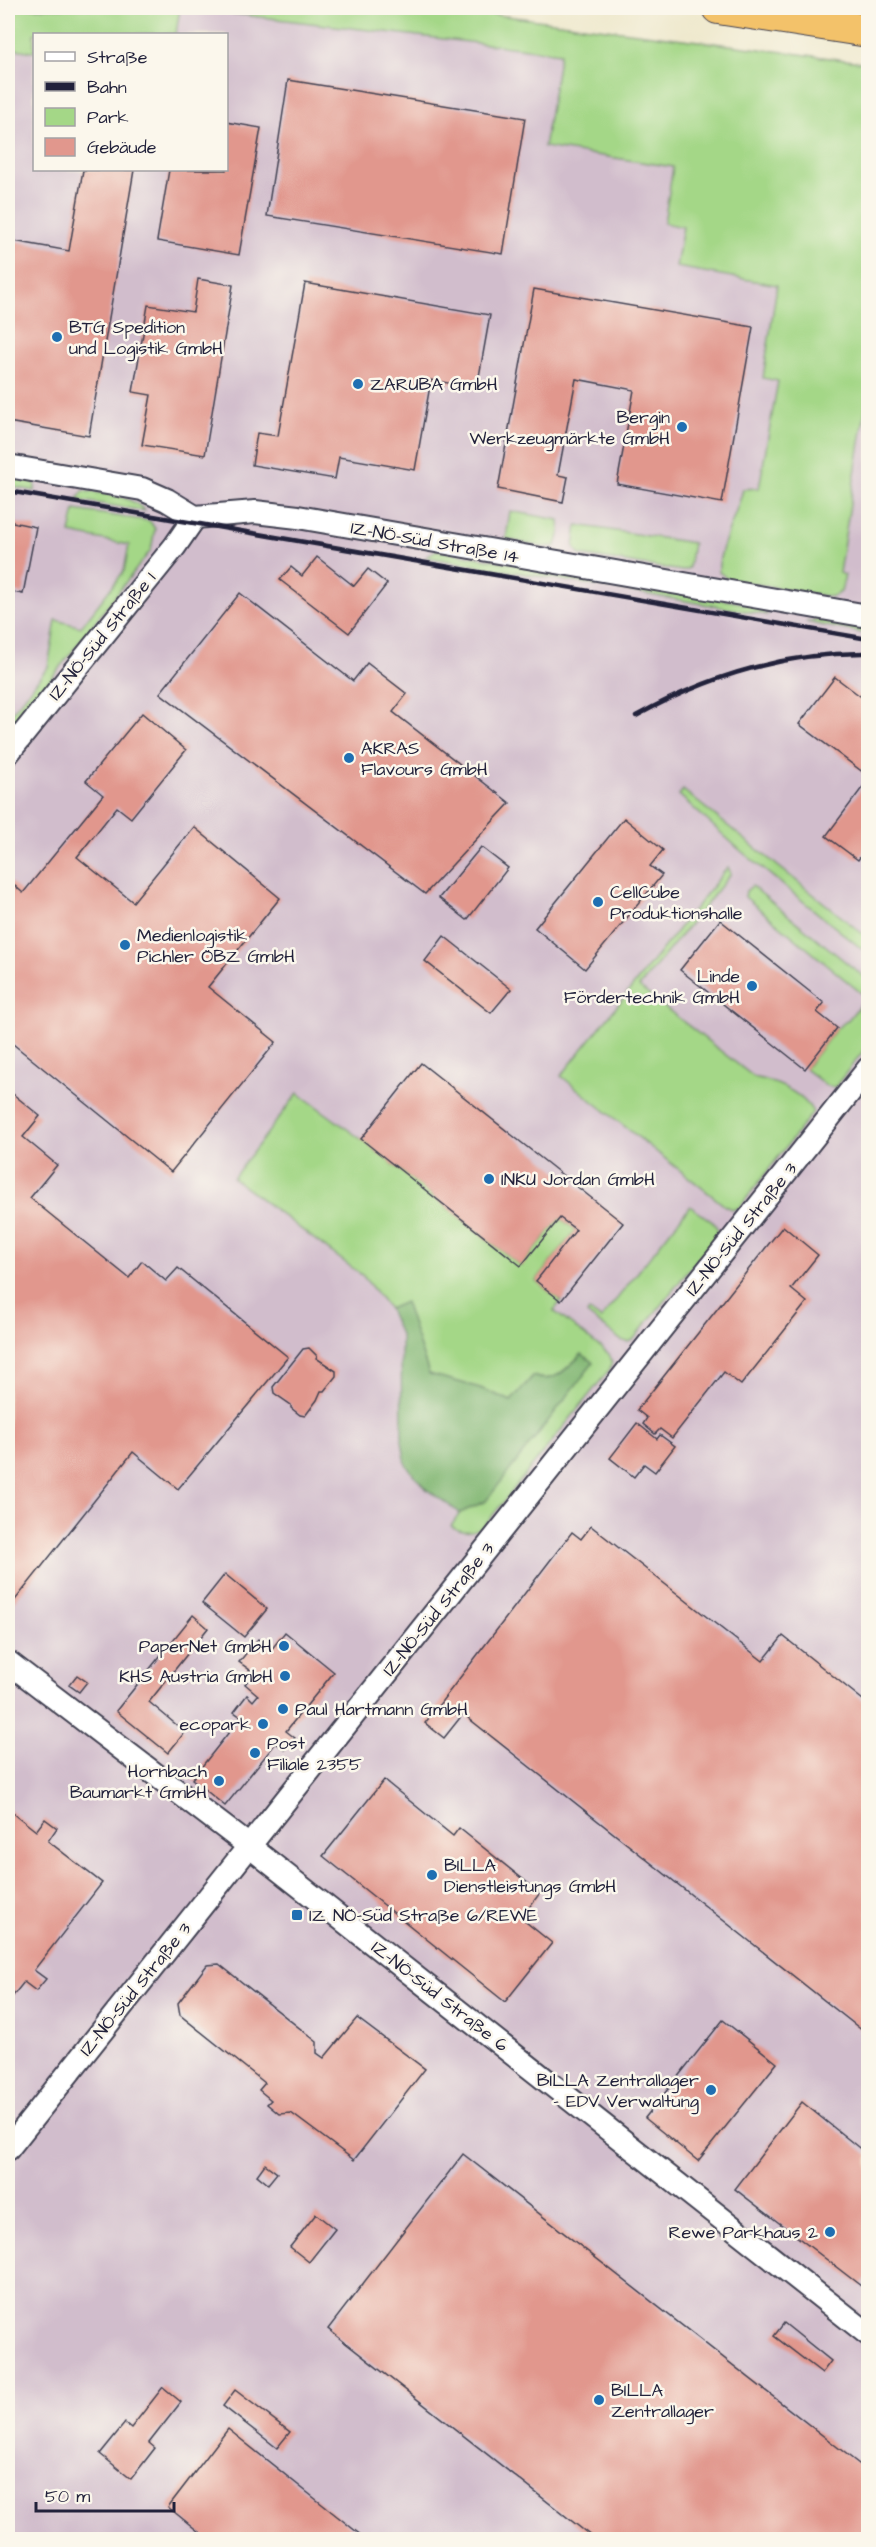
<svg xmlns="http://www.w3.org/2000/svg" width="876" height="2547" viewBox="0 0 876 2547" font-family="'Architects Daughter',sans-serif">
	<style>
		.industrial { fill: #d1bdcc; fill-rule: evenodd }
		.green { fill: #a4d787; stroke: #637c61; stroke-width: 1.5 }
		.forest { fill: #83b874; stroke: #526d58; stroke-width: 1.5 }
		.building { fill: #e1978d }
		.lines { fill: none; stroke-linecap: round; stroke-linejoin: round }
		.minor-casing { stroke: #414051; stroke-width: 26 }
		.highway-casing { stroke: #414051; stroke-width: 34 }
		.minor { stroke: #fff; stroke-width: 22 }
		.highway { stroke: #f3c26a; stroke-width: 32 }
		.rail { stroke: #22223b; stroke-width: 4.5 }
		.poi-dot { fill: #1f6fb2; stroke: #fbf7ec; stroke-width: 2 }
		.labels { text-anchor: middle; stroke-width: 5; stroke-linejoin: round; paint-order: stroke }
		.poi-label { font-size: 18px; fill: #22223b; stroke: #fbf7ec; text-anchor: start }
		.street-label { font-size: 18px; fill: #22223b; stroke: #fbf7ec }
	</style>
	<rect width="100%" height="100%" fill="#fbf7ec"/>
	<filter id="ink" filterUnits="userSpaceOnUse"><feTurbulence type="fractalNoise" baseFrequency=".0167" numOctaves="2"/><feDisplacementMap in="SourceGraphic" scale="12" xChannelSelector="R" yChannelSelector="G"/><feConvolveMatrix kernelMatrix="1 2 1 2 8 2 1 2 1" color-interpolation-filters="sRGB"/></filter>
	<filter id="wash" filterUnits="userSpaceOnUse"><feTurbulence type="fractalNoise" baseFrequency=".008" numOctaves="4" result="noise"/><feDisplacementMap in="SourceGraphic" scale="24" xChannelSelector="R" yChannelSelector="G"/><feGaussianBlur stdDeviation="1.35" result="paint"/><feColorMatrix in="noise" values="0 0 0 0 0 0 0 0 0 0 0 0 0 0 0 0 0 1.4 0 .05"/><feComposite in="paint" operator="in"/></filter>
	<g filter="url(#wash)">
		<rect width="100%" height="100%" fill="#efe9ce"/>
		<path class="industrial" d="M8,8H186L560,53L868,103V2539L8,2540ZM34,34H226V170H34Z"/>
		<g class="green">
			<polygon points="8,8 180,8 176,34 34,34 34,52 8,48"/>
			<path d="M186,8H444L868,63V393L839,573L845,575L841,592L831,597L728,579L719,572C716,554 738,512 743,489L759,488L778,381L763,378L777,285L676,267L683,227L664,223L673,167L544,147L560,53Z"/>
			<polygon points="8,476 35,482 35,491 8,486"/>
			<path d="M83,491C104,493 131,495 145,511L77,500Z"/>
			<polygon points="75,510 150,521 155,529 151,550 19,720 13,721 10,715 48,667 56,620 81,627 124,571 129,545 70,533"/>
			<polygon points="510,511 559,520 560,532 556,546 542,547 506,539"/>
			<polygon points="577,525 693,543 689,568 682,571 580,555 574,547"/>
			<polygon points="436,550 754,605 768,615 426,557"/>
			<polygon points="824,617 868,625 868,634 806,622"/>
			<polygon points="683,790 868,938 868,954 741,851 679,795"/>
			<path d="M728,867L731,874L639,987L754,1077C775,1082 802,1092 813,1112L740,1207L733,1210L725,1206L561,1076Z"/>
			<polygon points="752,886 868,980 868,1045 835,1087 827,1086 805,1069 837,1028 848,1020 866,997 745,897 746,891"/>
			<path d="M298,1093L361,1139L521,1266L560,1218L576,1230L536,1281L561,1301L554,1311L609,1354L612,1361L610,1369L485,1525C474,1533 463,1534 451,1526L460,1513L486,1501L592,1362L582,1354C567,1367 554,1386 533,1376L511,1401L480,1388L429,1374L405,1303L389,1309L363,1276L233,1178Z"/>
			<polygon points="690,1206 714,1223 718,1230 716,1236 634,1339 628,1342 622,1341 587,1314 589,1311 601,1319"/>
		</g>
		<path class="forest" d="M405,1302L429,1374L480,1388L511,1401L533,1376C554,1386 568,1367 582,1354L593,1363L486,1501L460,1513L425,1488L406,1465L402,1441L401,1337L389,1309Z"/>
		<g id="blocks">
			<g class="building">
				<polygon points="288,80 525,118 503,254 267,216"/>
				<polygon points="226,122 261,128 239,255 157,241 169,170 226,170"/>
				<polygon points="83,170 134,170 89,436 8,422 8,240 69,251"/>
				<polygon points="198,279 233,285 205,455 142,445 151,395 133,392 148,305 193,312"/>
				<polygon points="305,283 490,315 477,388 431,380 415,470 339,457 335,479 252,465 257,433 278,436"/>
				<polygon points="534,289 753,327 722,503 617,484 634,390 576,379 558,475 568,477 563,502 498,489"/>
				<polygon points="8,521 36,527 23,594 8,591"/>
				<polygon points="317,557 354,586 368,569 387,584 349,633 280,580 291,567 302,576"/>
				<polygon points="240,593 353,681 367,663 407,694 393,712 510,803 425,894 160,693"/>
				<polygon points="835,677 868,702 868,776 799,724"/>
				<polygon points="142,713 186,750 131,818 117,807 77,857 133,902 194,827 280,898 208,987 276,1042 171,1172 8,1040 8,880 23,893 103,795 86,781"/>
				<polygon points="868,780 868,846 858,860 826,836"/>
				<polygon points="624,818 663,850 650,866 662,875 585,969 535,928"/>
				<polygon points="481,847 508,868 467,920 439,898"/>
				<polygon points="720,920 824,1003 817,1012 837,1028 805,1069 680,970"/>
				<polygon points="444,936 511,989 491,1013 425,961"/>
				<polygon points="421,1063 623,1223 561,1301 536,1281 576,1230 560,1218 521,1266 361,1139"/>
				<polygon points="8,1090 40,1116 23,1137 57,1165 30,1198 129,1278 142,1261 166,1281 178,1268 288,1357 178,1489 133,1452 12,1604 8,1600"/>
				<polygon points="783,1226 818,1255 791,1289 807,1302 741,1385 724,1372 672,1438 660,1429 655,1434 643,1424 647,1418 637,1410"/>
				<polygon points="309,1348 317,1356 316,1358 336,1371 336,1376 324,1391 321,1391 317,1400 305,1416 300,1415 291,1408 291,1405 274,1393 273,1387 303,1349"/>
				<polygon points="637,1423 657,1439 660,1435 675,1446 655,1472 644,1464 634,1477 610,1458"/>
				<polygon points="591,1526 763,1661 783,1636 868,1704 868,2035 463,1714 444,1738 425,1723 572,1532 581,1539"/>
				<polygon points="225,1574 267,1609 244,1637 202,1603"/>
				<polygon points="193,1615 208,1628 149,1702 185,1732 168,1753 116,1711"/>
				<polygon points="285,1632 334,1672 286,1731 295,1738 285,1750 276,1743 225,1806 192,1779 241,1717 234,1712 247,1695 253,1701 258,1695 245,1684 254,1673 239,1662 258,1639 271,1650"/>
				<polygon points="77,1675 87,1682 79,1692 69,1685"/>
				<polygon points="384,1780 453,1836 459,1828 540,1893 521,1918 552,1943 505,2002 323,1856"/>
				<polygon points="8,1809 36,1831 45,1819 57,1828 48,1841 102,1883 34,1970 46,1979 36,1991 24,1982 8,2002"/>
				<polygon points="219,1964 317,2042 317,2053 324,2058 357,2018 425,2069 354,2160 291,2113 279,2114 267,2104 271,2100 259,2090 265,2083 180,2015 178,2003 207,1965"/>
				<polygon points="723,2020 777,2063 698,2161 645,2118"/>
				<polygon points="802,2102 868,2155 868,2276 861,2286 735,2189"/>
				<polygon points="463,2154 868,2471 868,2540 596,2540 328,2329"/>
				<polygon points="265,2164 277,2173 268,2184 257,2175"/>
				<polygon points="316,2214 335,2229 309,2262 290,2247"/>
				<polygon points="784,2323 831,2361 822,2373 774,2336"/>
				<polygon points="163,2387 181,2402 149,2443 155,2448 131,2479 100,2454 125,2423 131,2428"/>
				<polygon points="235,2390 290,2432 277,2448 223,2406"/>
				<polygon points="228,2429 313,2497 367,2540 209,2540 168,2507"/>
			</g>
		</g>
	</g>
	<g filter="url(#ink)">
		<use href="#blocks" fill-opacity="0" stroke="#414051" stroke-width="1.5"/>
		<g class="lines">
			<defs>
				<g id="minor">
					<polyline points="8,466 142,489 167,500 195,517 255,512 298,517 868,616"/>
					<polyline points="8,753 175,546 195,517"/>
					<polyline points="8,1662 249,1846 868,2334"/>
					<polyline points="8,2149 868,1069"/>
				</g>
				<polyline id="highway" points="718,8 868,31"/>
			</defs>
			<use href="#minor" class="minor-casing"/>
			<use href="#highway" class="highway-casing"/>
			<use href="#minor" class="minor"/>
			<use href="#highway" class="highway"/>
			<g class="rail">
				<polyline points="8,491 868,639"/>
				<path d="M636,716C708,676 785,652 868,653"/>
			</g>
		</g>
	</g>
	<g class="poi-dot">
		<circle cx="57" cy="337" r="6"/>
		<circle cx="358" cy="384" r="6"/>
		<circle cx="682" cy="427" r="6"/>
		<circle cx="349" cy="758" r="6"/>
		<circle cx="598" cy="902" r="6"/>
		<circle cx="125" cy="945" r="6"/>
		<circle cx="752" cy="986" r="6"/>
		<circle cx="489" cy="1179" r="6"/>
		<circle cx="284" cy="1646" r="6"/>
		<circle cx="285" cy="1676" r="6"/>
		<circle cx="283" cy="1709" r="6"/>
		<circle cx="263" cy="1724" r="6"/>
		<circle cx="255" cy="1753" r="6"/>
		<circle cx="219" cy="1781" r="6"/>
		<circle cx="432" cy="1875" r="6"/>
		<rect x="291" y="1909" width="12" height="12" rx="3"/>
		<circle cx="711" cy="2090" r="6"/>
		<circle cx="830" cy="2232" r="6"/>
		<circle cx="599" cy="2400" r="6"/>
	</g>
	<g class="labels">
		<g class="poi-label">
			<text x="69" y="333">BTG Spedition<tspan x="69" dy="21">und Logistik GmbH</tspan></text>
			<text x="370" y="390">ZARUBA GmbH</text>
			<text x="670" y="423" text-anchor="end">Bergin<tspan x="670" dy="21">Werkzeugmärkte GmbH</tspan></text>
			<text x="361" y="754">AKRAS<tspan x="361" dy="21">Flavours GmbH</tspan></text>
			<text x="610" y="898">CellCube<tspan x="610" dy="21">Produktionshalle</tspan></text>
			<text x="137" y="941">Medienlogistik<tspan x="137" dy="21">Pichler ÖBZ GmbH</tspan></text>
			<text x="740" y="982" text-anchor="end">Linde<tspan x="740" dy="21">Fördertechnik GmbH</tspan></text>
			<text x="501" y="1185">INKU Jordan GmbH</text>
			<text x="272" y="1652" text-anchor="end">PaperNet GmbH</text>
			<text x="273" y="1682" text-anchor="end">KHS Austria GmbH</text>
			<text x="295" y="1715">Paul Hartmann GmbH</text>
			<text x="251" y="1730" text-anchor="end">ecopark</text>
			<text x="267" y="1749">Post<tspan x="267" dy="21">Filiale 2355</tspan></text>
			<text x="207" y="1777" text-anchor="end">Hornbach<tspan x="207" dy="21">Baumarkt GmbH</tspan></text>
			<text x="444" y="1871">BILLA<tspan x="444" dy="21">Dienstleistungs GmbH</tspan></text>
			<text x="309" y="1921">IZ NÖ-Süd Straße 6/REWE</text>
			<text x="699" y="2086" text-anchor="end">BILLA Zentrallager<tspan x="699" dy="21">- EDV Verwaltung</tspan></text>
			<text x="818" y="2238" text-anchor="end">Rewe Parkhaus 2</text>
			<text x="611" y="2396">BILLA<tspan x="611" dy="21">Zentrallager</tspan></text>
		</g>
		<g class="street-label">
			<text transform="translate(435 542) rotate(10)" y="6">IZ-NÖ-Süd Straße 14</text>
			<text transform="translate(102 636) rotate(-51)" y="6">IZ-NÖ-Süd Straße 1</text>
			<text transform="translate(741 1229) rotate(-51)" y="6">IZ-NÖ-Süd Straße 3</text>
			<text transform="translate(438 1609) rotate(-51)" y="6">IZ-NÖ-Süd Straße 3</text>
			<text transform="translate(135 1989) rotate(-51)" y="6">IZ-NÖ-Süd Straße 3</text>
			<text transform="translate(440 1996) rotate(38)" y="6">IZ-NÖ-Süd Straße 6</text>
		</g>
	</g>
	<rect width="876" height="2547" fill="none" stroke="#fbf7ec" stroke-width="30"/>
	<rect x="33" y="33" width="195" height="138" fill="#fbf7ec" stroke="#a4a2a5" stroke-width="1.5"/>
	<rect x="45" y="52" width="30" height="9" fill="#ffffff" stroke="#a4a2a5" stroke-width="1.5"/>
	<text x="87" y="63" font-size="18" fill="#22223b">Straße</text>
	<rect x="45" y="82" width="30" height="9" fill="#22223b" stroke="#a4a2a5" stroke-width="1.5"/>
	<text x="87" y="93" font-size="18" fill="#22223b">Bahn</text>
	<rect x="45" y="108" width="30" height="18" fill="#a4d787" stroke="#a4a2a5" stroke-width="1.5"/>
	<text x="87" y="123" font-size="18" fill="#22223b">Park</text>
	<rect x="45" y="138" width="30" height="18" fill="#e1978d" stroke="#a4a2a5" stroke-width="1.5"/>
	<text x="87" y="153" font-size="18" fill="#22223b">Gebäude</text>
	<path d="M36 2502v9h138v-9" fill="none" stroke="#22223b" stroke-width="3"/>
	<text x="45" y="2502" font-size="18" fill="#22223b" stroke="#fbf7ec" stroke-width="4.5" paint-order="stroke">50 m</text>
</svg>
